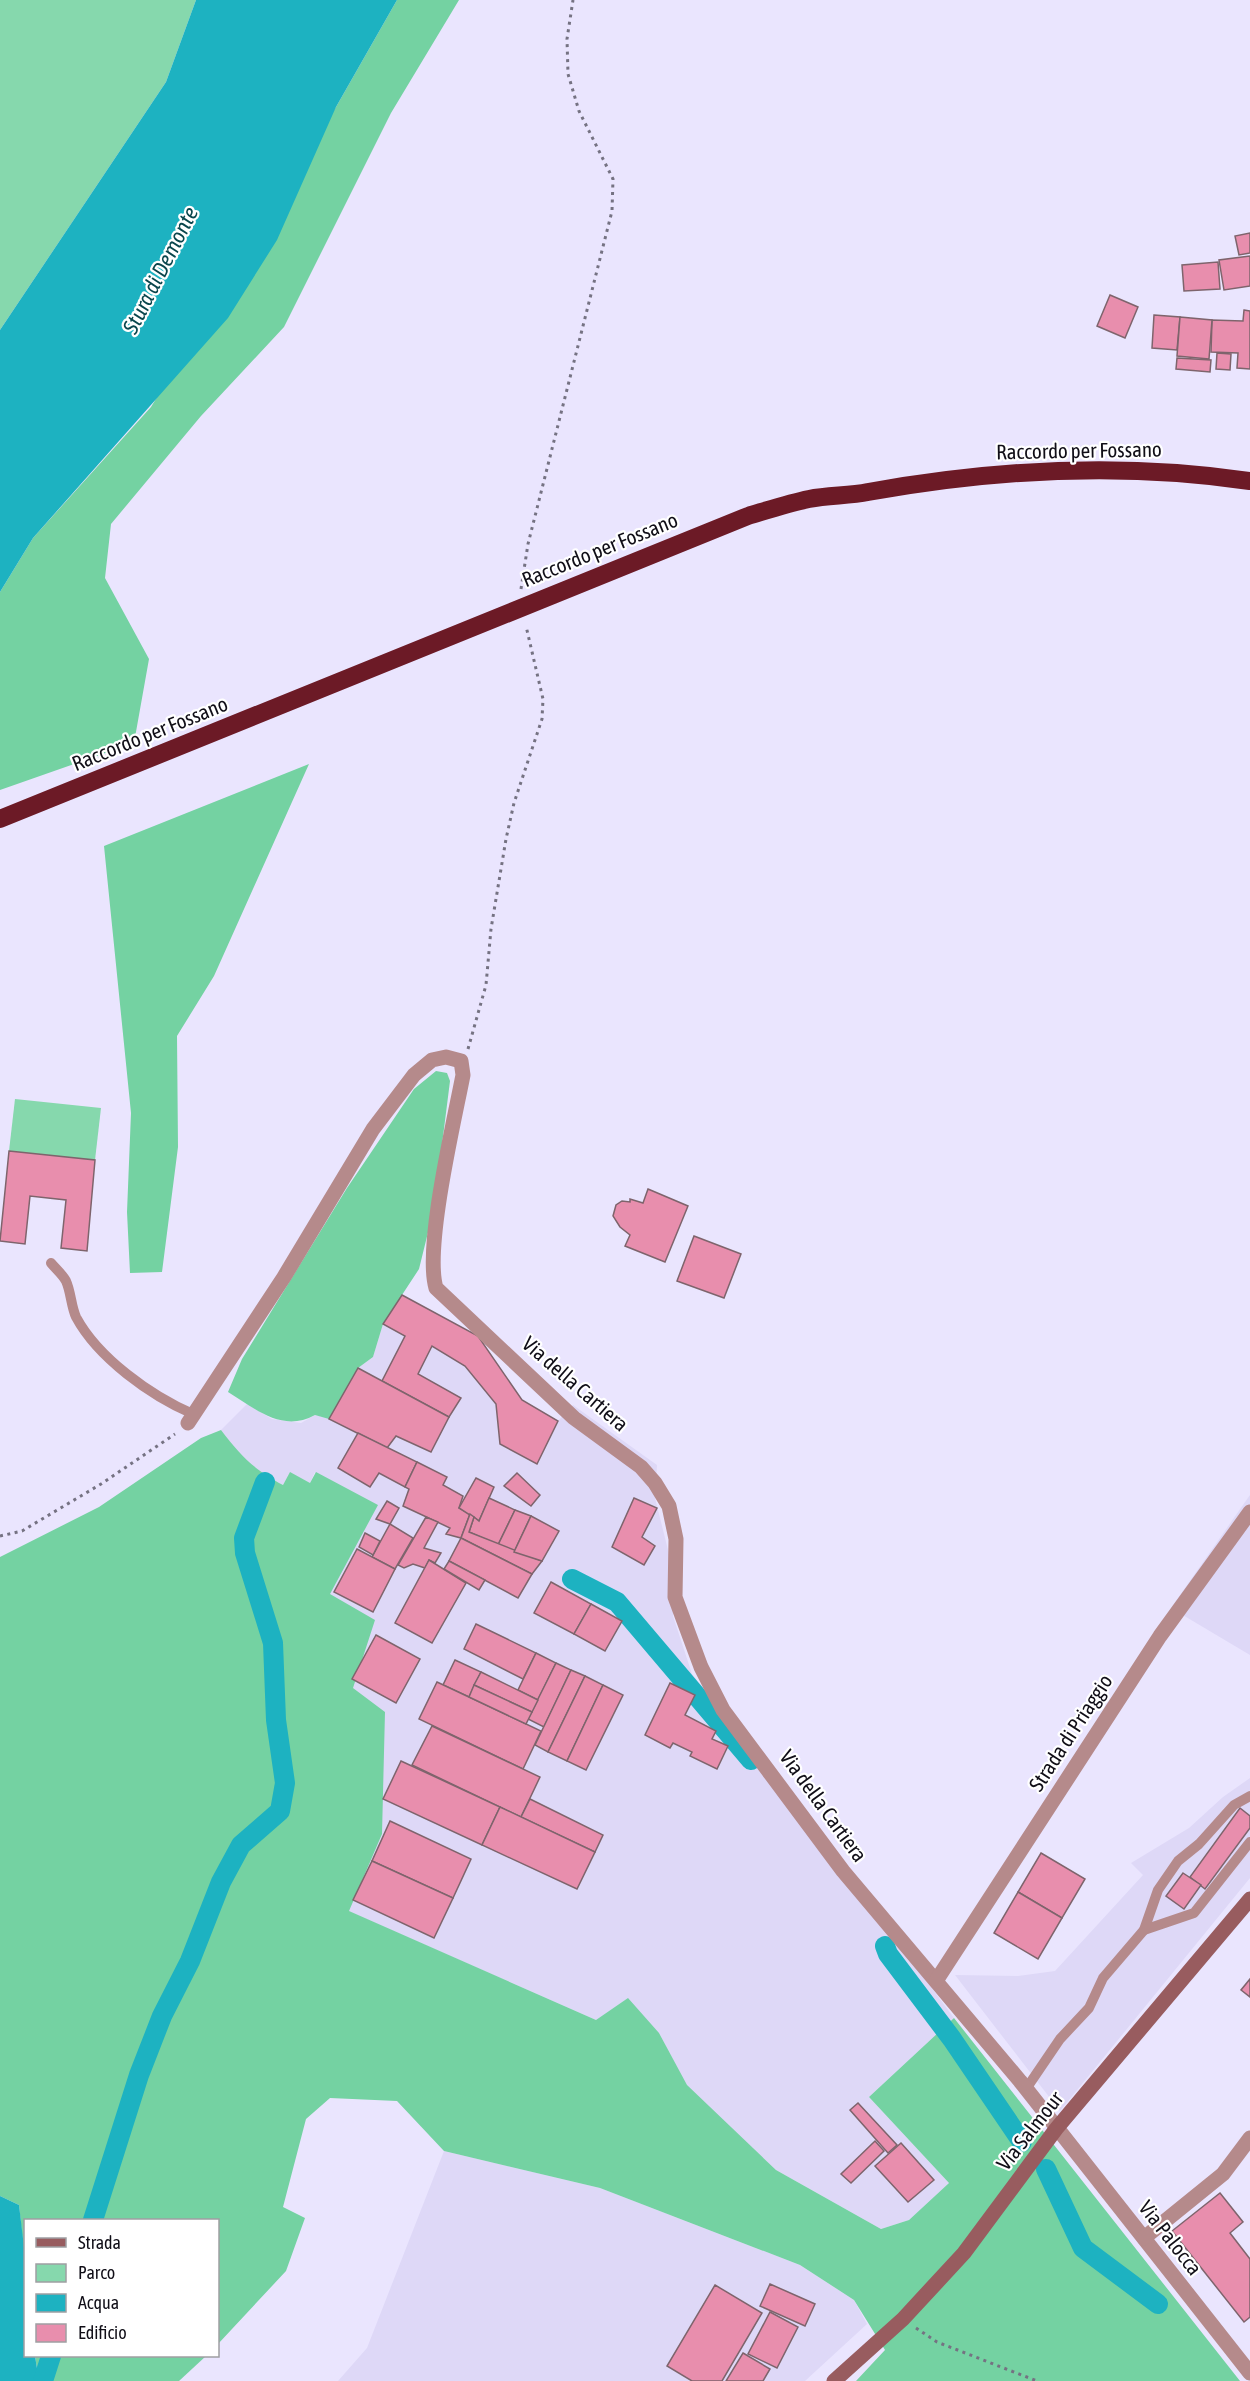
<svg xmlns="http://www.w3.org/2000/svg" width="1250" height="2381" viewBox="0 0 1250 2381" font-family="'Asap Condensed',sans-serif">
	<style>
		.built { fill: #ded8f7 }
		.green { fill: #86d8ad }
		.forest { fill: #74d2a2 }
		.water { fill: #1db2c1 }
		.lines { fill: none; stroke-linecap: round; stroke-linejoin: round }
		.canal { stroke: #1db2c1; stroke-width: 20 }
		.building { fill: #e88ead; stroke: #7e646c; stroke-width: 1.5 }
		.path { stroke: #757282; stroke-width: 3; stroke-dasharray: 3 4.5; stroke-linecap: butt }
		.service { stroke: #b58a8b; stroke-width: 10 }
		.minor { stroke: #b58a8b; stroke-width: 15 }
		.secondary { stroke: #985c5f; stroke-width: 15 }
		.motorway { stroke: #6c1a26; stroke-width: 18 }
		.labels { text-anchor: middle; stroke-width: 4.5; stroke-linejoin: round; paint-order: stroke }
		.street-label { font-size: 21px; fill: #100e17; stroke: #fff }
		.water-label { font-size: 22px; font-style: italic; fill: #0a464d; stroke: #fff }
	</style>
	<rect width="100%" height="100%" fill="#eae5fe"/>
	<g class="built">
		<polygon points="402,1295 478,1336 522,1400 558,1421 573,1405 657,1465 655,1498 675,1578 673,1616 692,1674 768,1767 954,2018 869,2097 949,2183 909,2220 881,2229 776,2170 686,2085 659,2033 596,2020 348,1911 382,1834 353,1688 330,1594 315,1472 310,1483 290,1473 283,1485 257,1472 245,1462 221,1430 247,1404 272,1419 301,1423 315,1415 329,1418 358,1368 373,1357 383,1324"/>
		<polygon points="1250,1495 1250,1655 1171,1608"/>
		<polygon points="1250,1778 1250,1878 1060,2111 955,1975 1018,1976 1055,1971 1143,1875 1131,1863 1189,1828 1223,1797"/>
		<polygon points="444,2151 600,2188 800,2265 854,2300 867,2324 805,2381 338,2381 367,2348"/>
	</g>
	<g class="green">
		<polygon points="0,0 196,0 166,82 0,330"/>
		<polygon points="15,1099 101,1108 95,1160 9,1151"/>
	</g>
	<g class="forest">
		<polygon points="397,0 459,0 391,113 284,327 201,416 111,524 105,578 149,659 134,743 0,790 0,592 33,538 151,407 336,107"/>
		<polygon points="309,764 214,976 177,1036 178,1147 162,1272 130,1273 127,1212 131,1113 104,846"/>
		<path d="M436,1071L447,1073L450,1081L434,1208L419,1269L383,1324L373,1357L358,1368L329,1419L315,1415C282,1433 256,1409 228,1392L242,1359L347,1188L414,1089Z"/>
		<path d="M221,1430C241,1456 253,1469 283,1485L290,1472L310,1483L316,1472L378,1505L330,1594L375,1620L353,1688L385,1712L382,1834L349,1911L596,2020L628,1998L659,2033L687,2085L776,2170L881,2229L909,2220L949,2183L869,2097L954,2018L1240,2381H856L885,2350L854,2300L800,2265L600,2188L444,2151L397,2101L330,2098L306,2119L283,2207L305,2218L286,2271L218,2344V2220H26L25,2264L19,2205L0,2196V1557L99,1507L201,1438Z"/>
		<polygon points="35,2356 206,2356 179,2381 39,2381"/>
	</g>
	<g class="water">
		<polygon points="196,0 397,0 336,107 277,240 228,318 33,538 0,592 0,330 166,82"/>
		<polygon points="0,2196 19,2205 26,2264 26,2356 35,2356 39,2381 0,2381"/>
	</g>
	<g class="lines">
		<g class="canal">
			<polyline points="572,1579 617,1602 751,1760"/>
			<polyline points="885,1946 888,1954 952,2039 1022,2142"/>
			<polyline points="1046,2169 1083,2248 1158,2304"/>
			<polyline points="93,2220 139,2075 162,2016 190,1961 221,1882 241,1845 280,1811 285,1783 276,1720 273,1643 245,1553 244,1538 265,1482"/>
			<polyline points="43,2381 51,2356"/>
		</g>
	</g>
	<g class="building">
		<polygon points="1250,233 1250,253 1239,255 1235,236"/>
		<polygon points="1250,256 1250,286 1224,290 1219,260"/>
		<polygon points="1218,262 1220,289 1184,291 1182,265"/>
		<polygon points="1110,295 1138,307 1125,338 1097,326"/>
		<polygon points="1244,310 1250,311 1250,369 1237,368 1238,353 1211,352 1212,320 1243,321"/>
		<polygon points="1154,315 1180,317 1177,350 1152,348"/>
		<polygon points="1180,317 1212,320 1209,359 1177,356"/>
		<polygon points="1217,353 1231,354 1230,370 1216,369"/>
		<polygon points="1177,358 1211,360 1210,372 1176,369"/>
		<polygon points="9,1151 95,1160 87,1251 61,1248 66,1200 30,1196 25,1244 0,1241"/>
		<polygon points="648,1189 688,1206 665,1262 625,1246 630,1235 620,1227 613,1216 616,1205 622,1201 630,1202 630,1199 643,1203"/>
		<polygon points="694,1236 741,1254 724,1298 677,1281"/>
		<polygon points="402,1295 478,1336 522,1400 558,1421 537,1464 500,1444 496,1404 465,1366 432,1346 418,1374 461,1398 449,1417 382,1381 405,1336 383,1324"/>
		<polygon points="358,1368 449,1417 431,1452 396,1436 387,1448 329,1419"/>
		<polygon points="358,1433 417,1462 405,1487 379,1473 370,1487 338,1468"/>
		<polygon points="417,1462 447,1477 443,1485 463,1496 459,1508 470,1514 461,1538 446,1534 450,1528 403,1506 409,1489 405,1487"/>
		<polygon points="517,1473 540,1495 531,1506 504,1486"/>
		<polygon points="476,1478 494,1487 479,1521 459,1508"/>
		<polygon points="489,1498 515,1510 498,1545 469,1532 474,1517 479,1521"/>
		<polygon points="634,1498 657,1508 642,1537 655,1546 644,1565 612,1547"/>
		<polygon points="387,1501 399,1508 390,1524 376,1519"/>
		<polygon points="515,1510 531,1516 514,1552 498,1545"/>
		<polygon points="470,1514 474,1517 469,1532 542,1561 532,1574 461,1538"/>
		<polygon points="531,1516 559,1531 542,1561 514,1552"/>
		<polygon points="426,1517 438,1522 424,1548 441,1553 435,1563 429,1560 425,1568 413,1564 404,1568 398,1565"/>
		<polygon points="390,1524 413,1538 395,1569 372,1557"/>
		<polygon points="365,1533 380,1541 373,1555 359,1547"/>
		<polygon points="461,1538 532,1574 518,1598 449,1561"/>
		<polygon points="357,1549 395,1569 373,1612 334,1592"/>
		<polygon points="429,1560 466,1583 432,1643 395,1623"/>
		<polygon points="449,1561 485,1580 479,1590 444,1569"/>
		<polygon points="551,1582 591,1604 574,1634 534,1613"/>
		<polygon points="591,1604 622,1621 605,1651 574,1634"/>
		<polygon points="476,1624 536,1653 523,1679 464,1649"/>
		<polygon points="376,1635 420,1659 396,1703 352,1679"/>
		<polygon points="536,1653 556,1663 538,1700 518,1690"/>
		<polygon points="455,1660 481,1672 469,1697 443,1685"/>
		<polygon points="556,1663 571,1670 544,1727 528,1719"/>
		<polygon points="571,1670 585,1676 548,1752 535,1745"/>
		<polygon points="481,1672 538,1700 532,1712 474,1685"/>
		<polygon points="585,1676 603,1685 567,1761 548,1752"/>
		<polygon points="437,1682 541,1731 523,1769 419,1719"/>
		<polygon points="670,1683 695,1695 685,1715 716,1731 712,1739 728,1746 717,1769 690,1756 692,1752 673,1743 670,1748 645,1735"/>
		<polygon points="474,1685 532,1712 526,1724 469,1697"/>
		<polygon points="603,1685 623,1695 586,1770 567,1761"/>
		<polygon points="432,1726 540,1777 521,1817 412,1765"/>
		<polygon points="401,1761 500,1807 482,1845 383,1799"/>
		<polygon points="530,1799 603,1835 595,1852 521,1817"/>
		<polygon points="500,1807 595,1852 577,1889 482,1845"/>
		<polygon points="1240,1808 1250,1816 1250,1828 1205,1889 1190,1877"/>
		<polygon points="390,1821 471,1859 453,1898 372,1861"/>
		<polygon points="1041,1853 1085,1879 1062,1918 1018,1892"/>
		<polygon points="372,1861 453,1898 434,1938 353,1900"/>
		<polygon points="1183,1873 1201,1885 1184,1909 1166,1896"/>
		<polygon points="1018,1892 1062,1918 1038,1959 994,1933"/>
		<polygon points="1250,1979 1250,1997 1241,1990"/>
		<polygon points="858,2103 897,2145 888,2153 850,2110"/>
		<polygon points="875,2141 884,2151 851,2183 841,2174"/>
		<polygon points="901,2143 934,2180 908,2202 875,2166"/>
		<polygon points="1220,2193 1243,2222 1230,2233 1250,2259 1250,2317 1244,2322 1172,2231"/>
		<polygon points="770,2284 815,2304 805,2326 760,2306"/>
		<polygon points="715,2285 762,2313 722,2381 692,2381 667,2366"/>
		<polygon points="770,2312 798,2327 777,2368 748,2354"/>
		<polygon points="743,2353 770,2369 763,2381 726,2381"/>
	</g>
	<g class="lines">
		<g class="path">
			<polyline points="521,589 528,544 612,211 613,179 579,111 568,74 567,39 573,0"/>
			<polyline points="468,1049 486,985 491,929 506,839 514,803 542,719 543,699 526,626"/>
			<polyline points="0,1536 22,1531 101,1484 175,1434"/>
			<polyline points="916,2328 937,2342 1037,2381"/>
		</g>
		<g class="service">
			<path d="M51,1263C56,1269 63,1275 66,1281C71,1292 71,1306 76,1317C98,1358 151,1396 193,1414"/>
			<polyline points="1144,1930 1194,1913 1250,1842"/>
			<polyline points="1026,2089 1060,2039 1089,2008 1103,1978 1144,1930 1158,1890 1178,1861 1199,1844 1234,1805 1250,1796"/>
		</g>
		<g class="minor">
			<path d="M188,1423L284,1277L373,1129L414,1075L432,1060L446,1057L461,1061L463,1075C454,1122 424,1248 436,1288L574,1418L641,1467L655,1483L669,1506L676,1539L675,1597L701,1667L723,1710L843,1871L1020,2081L1250,2373"/>
			<polyline points="936,1981 1160,1636 1250,1512"/>
			<polyline points="1144,2238 1223,2174 1250,2138"/>
		</g>
		<polyline class="secondary" points="834,2381 903,2319 964,2253 1056,2129 1250,1899"/>
		<path class="motorway" d="M0,819L748,516C768,510 789,503 809,499C829,495 849,496 868,492C995,469 1122,462 1250,481"/>
	</g>
	<g class="labels">
		<g class="street-label">
			<text transform="translate(1079 451) rotate(-1)" y="7">Raccordo per Fossano</text>
			<text transform="translate(600 550) rotate(-22)" y="7">Raccordo per Fossano</text>
			<text transform="translate(150 734) rotate(-22)" y="7">Raccordo per Fossano</text>
			<text transform="translate(575 1384) rotate(41)" y="7">Via della Cartiera</text>
			<text transform="translate(1071 1733) rotate(-57)" y="7">Strada di Priaggio</text>
			<text transform="translate(823 1806) rotate(54)" y="7">Via della Cartiera</text>
			<text transform="translate(1030 2131) rotate(-52)" y="7">Via Salmour</text>
			<text transform="translate(1170 2238) rotate(52)" y="7">Via Palocca</text>
		</g>
		<g class="water-label">
			<text transform="translate(160 270) rotate(-63)" y="8">Stura di Demonte</text>
		</g>
	</g>
	<rect x="24" y="2219" width="195" height="138" fill="#ffffff" stroke="#9f9fa2" stroke-width="1.5"/>
	<rect x="36" y="2238" width="30" height="9" fill="#985c5f" stroke="#9f9fa2" stroke-width="1.5"/>
	<text x="78" y="2249" font-size="18" fill="#100e17">Strada</text>
	<rect x="36" y="2264" width="30" height="18" fill="#86d8ad" stroke="#9f9fa2" stroke-width="1.5"/>
	<text x="78" y="2279" font-size="18" fill="#100e17">Parco</text>
	<rect x="36" y="2294" width="30" height="18" fill="#1db2c1" stroke="#9f9fa2" stroke-width="1.5"/>
	<text x="78" y="2309" font-size="18" fill="#100e17">Acqua</text>
	<rect x="36" y="2324" width="30" height="18" fill="#e88ead" stroke="#9f9fa2" stroke-width="1.5"/>
	<text x="78" y="2339" font-size="18" fill="#100e17">Edificio</text>
</svg>
